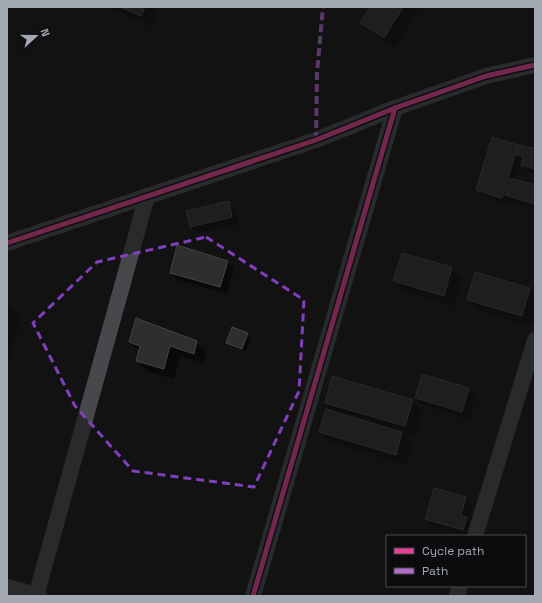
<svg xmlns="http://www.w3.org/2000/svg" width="542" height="603" viewBox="0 0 542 603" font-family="'Space Grotesk',sans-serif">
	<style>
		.shadow { fill: #0007 }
		.building { fill: #2e2e2f; stroke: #414345 }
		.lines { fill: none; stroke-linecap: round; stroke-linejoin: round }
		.minor { stroke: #46484b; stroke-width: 16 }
		.quiet { stroke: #b06ccc; stroke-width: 4; stroke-dasharray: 8 4; stroke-linecap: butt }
		.cycleway-casing { stroke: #0c0c0e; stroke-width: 8 }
		.cycleway { stroke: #ea4096; stroke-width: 5 }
		.marked { fill: none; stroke: #813fbd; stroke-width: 3; stroke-dasharray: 8 5; stroke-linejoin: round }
	</style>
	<rect width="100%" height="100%" fill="#121212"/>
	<g class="shadow">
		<polygon points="110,7 159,7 151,26"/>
		<polygon points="371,7 419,7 395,48 372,33 361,23"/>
		<polygon points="517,145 519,148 535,151 535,173 529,172 521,164 516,179 535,186 535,208 513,202 510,199 508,204 484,196 477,189"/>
		<polygon points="228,202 235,209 239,224 198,233 191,226"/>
		<polygon points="227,261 234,268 227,294 178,280 171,273"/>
		<polygon points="451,268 462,279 454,306 405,291 395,281"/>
		<polygon points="529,289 535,295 535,315 532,326 478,310 468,300"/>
		<polygon points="7,305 10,306 21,316 9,358 7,357"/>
		<polygon points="248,334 251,337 246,351 230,346 227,343"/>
		<polygon points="130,342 196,342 207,352 204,363 180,356 174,379 147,371 137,360 140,351"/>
		<polygon points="468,389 475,396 469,419 423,405 416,398"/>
		<polygon points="412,400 422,411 415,436 401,432 412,443 406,464 331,442 320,432 337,414 326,403"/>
		<polygon points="465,498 472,505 468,519 474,525 468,536 433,526 426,519"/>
	</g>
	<g class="building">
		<polygon points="120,7 145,7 141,16"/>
		<polygon points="370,7 403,7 384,38 360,23"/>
		<polygon points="492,137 518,145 502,198 476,190"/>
		<polygon points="519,145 535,149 535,169 521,165 523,157 516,155"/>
		<polygon points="510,178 535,185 534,204 505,195"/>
		<polygon points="229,201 232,217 190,227 186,211"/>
		<polygon points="177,245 228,261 220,287 170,273"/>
		<polygon points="402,253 452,267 444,296 393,281"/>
		<polygon points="475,272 530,288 522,316 467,300"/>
		<polygon points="136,318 197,341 194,354 170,346 164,369 136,361 140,346 129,342"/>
		<polygon points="232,327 248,333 242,349 226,343"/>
		<polygon points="422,374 469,388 462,412 415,398"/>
		<polygon points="332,376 413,400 405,426 325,403"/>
		<polygon points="326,409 402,432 396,455 319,432"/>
		<polygon points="434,488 466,497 461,515 467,517 463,530 425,519"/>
	</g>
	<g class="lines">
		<g class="minor">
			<polyline points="7,243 316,140 395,108 486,76 535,65"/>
			<polyline points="475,536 535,340"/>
			<polyline points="7,587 39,596"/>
			<polyline points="36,596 147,196"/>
			<polyline points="253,596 395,108"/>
			<polyline points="457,596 460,586"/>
		</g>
		<polyline class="quiet" points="316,140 317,73 323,7"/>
		<defs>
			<g id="cycleway">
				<polyline points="7,243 316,140 395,108 486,76 535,65"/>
				<polyline points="253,596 395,108"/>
			</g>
		</defs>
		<use href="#cycleway" class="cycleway-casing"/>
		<use href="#cycleway" class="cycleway"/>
	</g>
	<path d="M0 0H542V603H0ZM206,237L304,300L299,391L254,487L133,471L75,406L33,323L97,262Z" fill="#121212" fill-opacity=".55" fill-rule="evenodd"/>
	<path class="marked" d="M206,237L304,300L299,391L254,487L133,471L75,406L33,323L97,262Z"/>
	<rect width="542" height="603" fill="none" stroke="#a3a9b2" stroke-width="16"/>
	<rect x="386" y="535" width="140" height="52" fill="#0c0c0e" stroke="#484b50"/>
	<rect x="394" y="548" width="20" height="6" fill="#ea4096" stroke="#484b50"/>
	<text x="422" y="555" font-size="12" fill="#a3a9b2">Cycle path</text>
	<rect x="394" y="568" width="20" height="6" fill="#b06ccc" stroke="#484b50"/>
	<text x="422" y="575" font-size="12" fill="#a3a9b2">Path</text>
	<g transform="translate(36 36) rotate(69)" stroke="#0c0c0e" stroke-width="3" paint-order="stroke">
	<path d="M0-3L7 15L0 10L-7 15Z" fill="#a3a9b2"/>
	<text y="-6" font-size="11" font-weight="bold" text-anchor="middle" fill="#a3a9b2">N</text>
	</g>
</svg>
